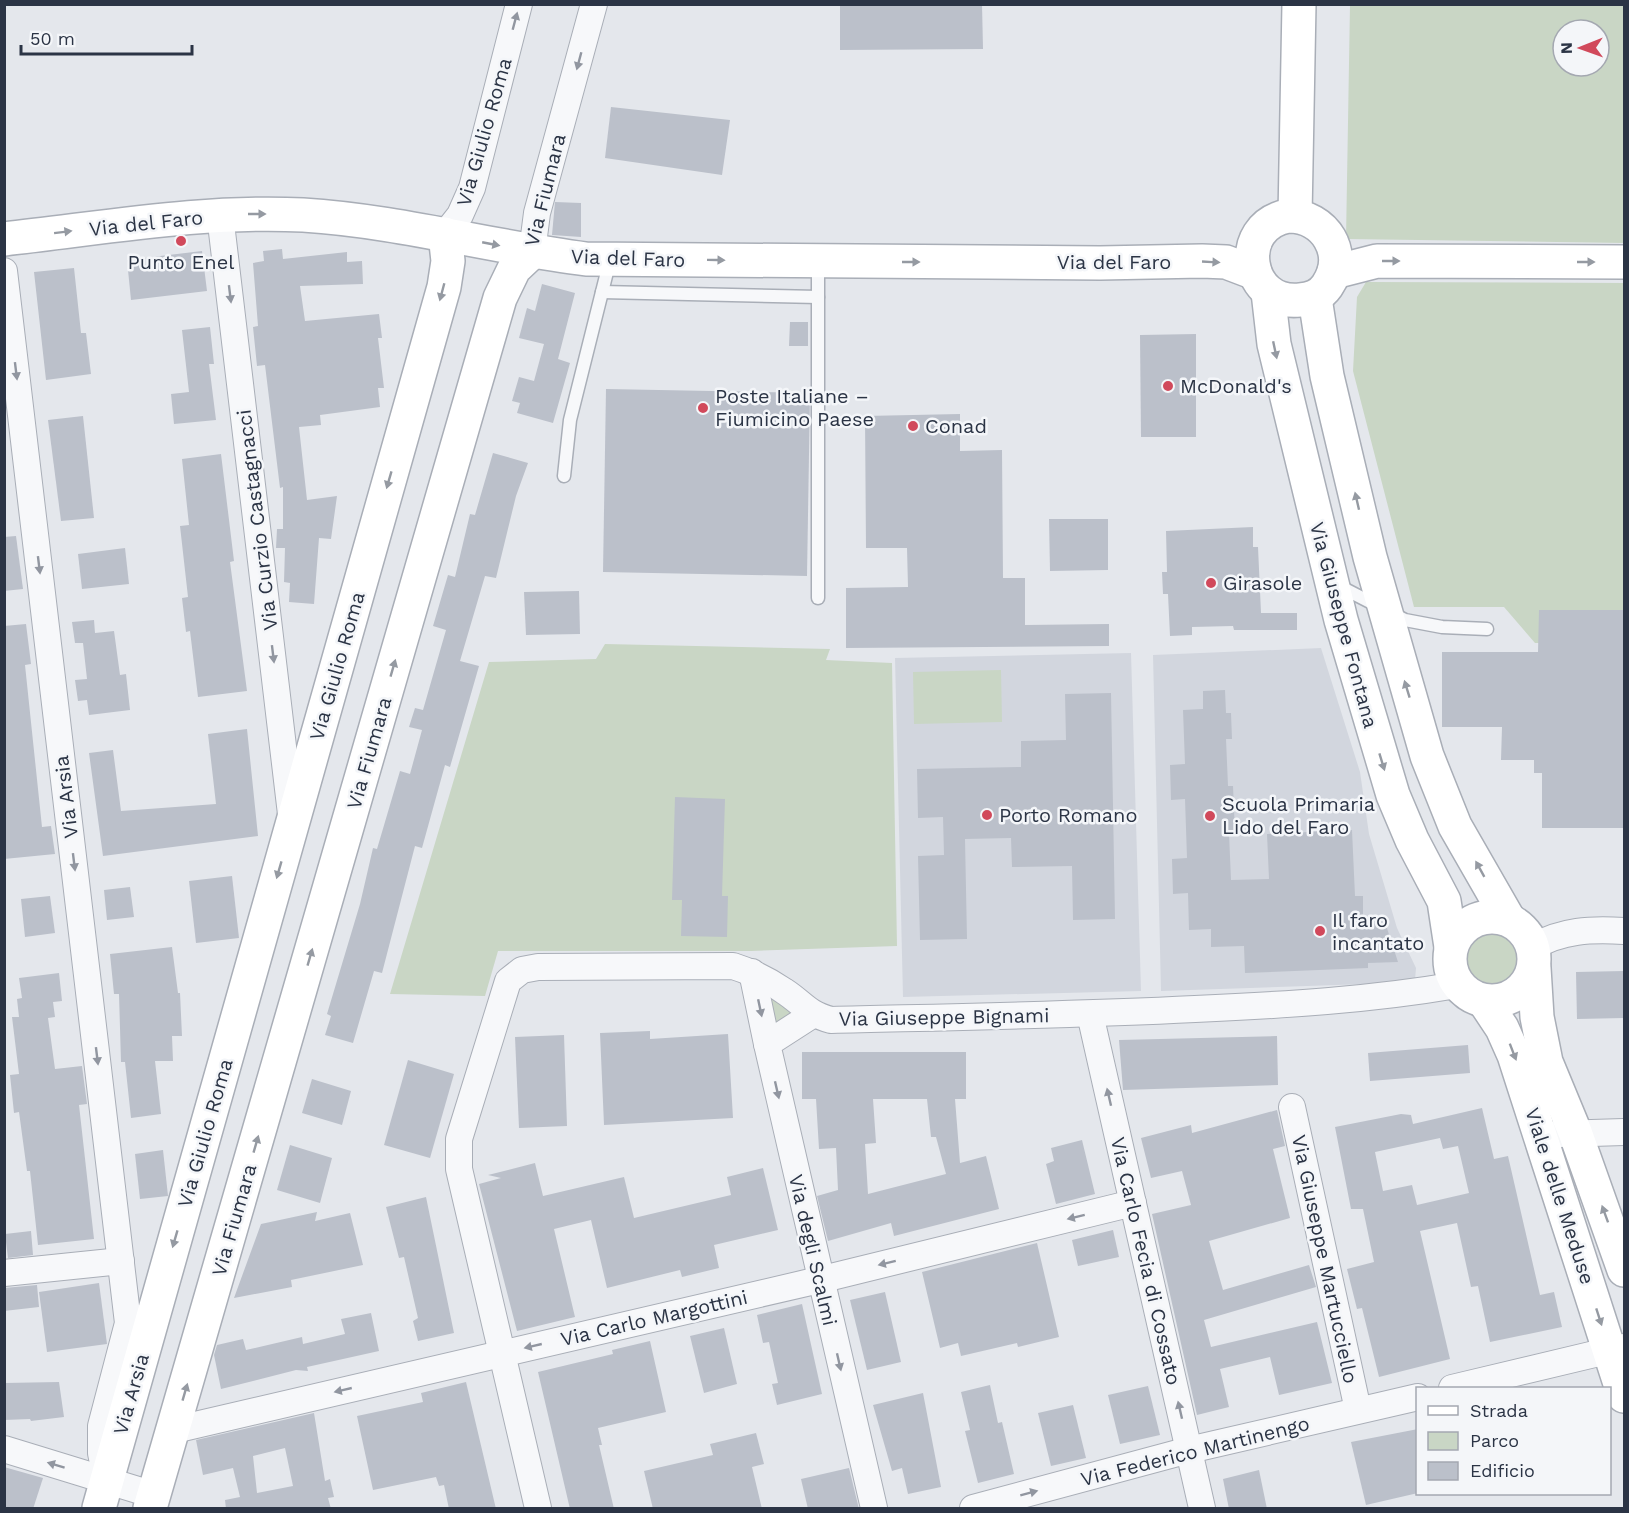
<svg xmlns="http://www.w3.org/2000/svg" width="1629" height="1513" viewBox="0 0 1629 1513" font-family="'Work Sans',sans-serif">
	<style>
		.built { fill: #d2d6de }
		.green { fill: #c9d6c5; fill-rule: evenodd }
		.building { fill: #bbc0ca; fill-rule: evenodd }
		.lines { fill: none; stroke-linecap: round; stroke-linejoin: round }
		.lane-casing { stroke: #a9aeb7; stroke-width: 15 }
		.street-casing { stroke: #a9aeb7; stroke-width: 28 }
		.secondary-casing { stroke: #a9aeb7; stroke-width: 36 }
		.lane { stroke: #f7f8fa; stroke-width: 12 }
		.street { stroke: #f7f8fa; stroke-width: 26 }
		.secondary { stroke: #fff; stroke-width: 33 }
		.oneway { fill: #9196a0 }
		.oneway2 { fill: #959aa2 }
		.poi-dot { fill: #d1495b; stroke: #f4f6f9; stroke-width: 2 }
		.labels { text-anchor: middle; stroke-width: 5; stroke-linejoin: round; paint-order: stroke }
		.street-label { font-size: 20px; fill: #2b3445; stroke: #f4f6f9 }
		.poi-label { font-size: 20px; fill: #2b3445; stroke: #f4f6f9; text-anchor: start }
	</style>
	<rect width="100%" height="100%" fill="#e4e7ec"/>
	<g class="built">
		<polygon points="1321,648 1360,772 1369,834 1397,928 1416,968 1415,980 1396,983 1161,991 1153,655"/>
		<polygon points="1131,653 1141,991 903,997 895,658"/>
	</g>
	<g class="green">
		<path d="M1350,5H1624V243L1346,239ZM1563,30H1599V66H1563Z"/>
		<polygon points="1366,282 1624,283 1624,643 1535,643 1504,607 1414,607 1353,371 1357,297"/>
		<polygon points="605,644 830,649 826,660 892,663 897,946 751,951 498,951 485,996 390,994 489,662 596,659"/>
		<polygon points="1001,670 1002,722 914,724 913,672"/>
		<circle cx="1492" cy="959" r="29"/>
		<polygon points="768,993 795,1011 774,1025"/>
	</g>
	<g class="building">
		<polygon points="840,4 982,4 983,49 840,50"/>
		<polygon points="611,107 730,120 722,175 605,158"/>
		<polygon points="555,202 581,203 581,237 552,235"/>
		<polygon points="282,249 283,259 347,252 347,262 362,261 363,284 300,286 305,321 379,314 382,338 378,338 384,388 378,388 380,407 320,415 321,425 299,427 307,500 337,496 331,539 319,538 314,604 289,602 290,583 284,582 285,548 276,548 277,529 283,529 283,487 280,488 265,365 257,366 253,327 258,326 253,263 264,261 263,251"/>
		<polygon points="202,251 207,291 131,300 127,260"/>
		<polygon points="74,268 81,333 86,333 91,374 46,380 34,272"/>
		<polygon points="542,284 575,293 558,359 570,363 553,423 517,413 520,403 512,401 519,377 534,381 544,344 519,338 527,308 535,311"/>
		<polygon points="790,322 808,322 808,346 789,346"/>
		<polygon points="210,327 214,364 209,364 216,420 174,424 171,394 189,392 182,330"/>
		<polygon points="1196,334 1196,437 1141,437 1140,335"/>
		<polygon points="606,389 810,393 807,576 603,572"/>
		<polygon points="960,414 960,451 1002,450 1003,578 1025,578 1025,625 1109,624 1109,646 846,648 846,588 908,587 907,548 866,548 865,416"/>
		<polygon points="83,416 94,518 61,521 48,420"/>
		<polygon points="493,453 528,463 516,496 496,578 485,576 460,661 479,666 450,767 445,765 422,848 415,846 382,973 374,971 353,1043 325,1035 331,1016 327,1014 360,904 373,848 377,849 400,771 410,774 422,730 409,727 415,708 423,710 446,630 433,626 448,575 455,577 470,514 475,515"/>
		<polygon points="221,454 234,561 230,562 247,691 198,697 190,631 186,632 182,598 188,597 180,526 189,525 182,459"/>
		<polygon points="1049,519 1108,519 1108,570 1050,571"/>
		<polygon points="1253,527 1253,547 1258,547 1261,613 1297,613 1297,630 1234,630 1233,626 1192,627 1192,635 1170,636 1168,594 1163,594 1162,572 1167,572 1166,531"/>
		<polygon points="16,536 23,589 4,591 4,537"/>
		<polygon points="125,548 129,584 82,589 78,554"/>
		<polygon points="579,591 580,634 526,635 524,592"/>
		<polygon points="1539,610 1624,610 1624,828 1542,828 1542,773 1534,773 1534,760 1501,760 1502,727 1442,727 1442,652 1538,652"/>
		<polygon points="94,620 95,633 114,631 120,675 126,674 130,710 89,715 87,700 78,701 75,680 87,679 83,643 75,643 72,622"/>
		<polygon points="26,624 31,664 25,665 42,827 51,826 55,854 4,859 4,626"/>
		<polygon points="1225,690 1226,713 1231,713 1232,739 1226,739 1228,786 1233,786 1235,833 1229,833 1231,880 1269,879 1267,834 1352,830 1355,896 1363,896 1363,919 1384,919 1398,962 1368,963 1368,968 1245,973 1244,946 1211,947 1211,929 1189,930 1188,893 1173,894 1172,859 1187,858 1185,799 1171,800 1170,765 1185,764 1183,710 1203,709 1203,691"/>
		<polygon points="1111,693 1115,919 1073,920 1072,866 1012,867 1011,838 965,839 967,939 920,940 918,856 944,855 943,817 918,818 917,769 1021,767 1021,741 1066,740 1065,694"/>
		<polygon points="247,729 258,836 103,856 89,753 113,750 121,811 216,804 208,734"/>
		<polygon points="675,797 725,799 722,896 728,896 727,937 681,936 682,900 672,900"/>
		<polygon points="232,876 239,938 196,943 189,881"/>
		<polygon points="130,887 134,917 107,920 104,890"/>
		<polygon points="50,896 55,933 25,937 21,899"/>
		<polygon points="172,947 178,993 180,993 182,1036 172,1036 173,1061 155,1061 161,1114 131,1118 125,1062 121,1062 119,994 114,994 110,954"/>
		<polygon points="1624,971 1624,1018 1577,1019 1576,972"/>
		<polygon points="59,973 62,1001 53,1002 55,1017 48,1018 55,1069 82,1066 87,1104 79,1105 94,1239 38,1245 30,1171 27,1171 19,1112 14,1113 10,1075 19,1074 12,1017 19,1017 17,999 22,998 19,978"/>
		<polygon points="650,1031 650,1039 728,1034 733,1118 604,1125 600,1033"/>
		<polygon points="564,1035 567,1126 519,1128 515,1037"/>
		<polygon points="1277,1036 1278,1085 1123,1090 1119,1040"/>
		<polygon points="1468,1045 1470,1073 1370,1081 1368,1053"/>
		<path d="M802,1052H966V1099H955L960,1163L986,1156L999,1209L894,1236L891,1223L828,1241L817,1196L838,1190L836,1148L819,1149L816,1099H802ZM873,1099H927L931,1137H936L946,1174L868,1194L865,1144L876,1143Z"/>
		<polygon points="408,1060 454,1074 430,1158 384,1145"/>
		<polygon points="312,1079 351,1091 342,1125 302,1113"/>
		<path d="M1482,1108L1494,1159L1508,1156L1540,1295L1554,1292L1562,1327L1490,1342L1478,1286L1471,1287L1457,1223L1420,1231L1450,1359L1379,1377L1362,1308L1357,1309L1347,1269L1374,1262L1363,1209H1351L1335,1127L1401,1114L1411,1115L1413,1124ZM1440,1138L1443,1149L1458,1146L1469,1193L1417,1205L1412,1185L1383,1191L1375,1152Z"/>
		<polygon points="1277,1110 1285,1146 1273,1149 1290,1218 1209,1241 1223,1290 1309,1265 1316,1287 1204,1320 1211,1347 1317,1322 1332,1383 1279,1395 1270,1357 1220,1369 1229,1407 1197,1415 1152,1214 1191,1205 1182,1171 1151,1178 1141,1138 1191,1125 1192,1133"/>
		<polygon points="1082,1140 1095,1194 1056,1204 1046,1164 1054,1161 1051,1148"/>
		<polygon points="290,1145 332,1158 320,1203 277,1190"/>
		<polygon points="163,1150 168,1196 140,1199 135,1154"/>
		<polygon points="535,1163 543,1196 624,1177 634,1218 731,1195 727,1177 763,1168 778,1230 714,1245 719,1268 682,1277 680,1270 607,1288 591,1220 554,1229 575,1317 517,1331 479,1184 501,1178 488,1175"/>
		<polygon points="426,1197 454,1333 418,1341 413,1321 418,1318 404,1257 399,1258 386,1207"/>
		<polygon points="317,1212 315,1221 350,1213 363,1265 291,1280 292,1287 234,1298 261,1224"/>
		<polygon points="1113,1230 1119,1257 1078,1266 1072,1240"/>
		<polygon points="31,1231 33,1255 8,1258 5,1234"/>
		<polygon points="1037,1243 1059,1337 1018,1347 1017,1343 961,1356 958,1343 940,1348 922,1272"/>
		<polygon points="99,1283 107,1344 47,1352 39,1292"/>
		<polygon points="37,1285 39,1307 4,1311 4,1288"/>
		<polygon points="885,1292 901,1362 867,1370 850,1300"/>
		<polygon points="802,1304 822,1394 777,1405 772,1384 778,1383 769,1342 763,1343 757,1315"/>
		<polygon points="371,1313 379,1351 307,1367 308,1371 296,1370 221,1389 214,1355 217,1345 243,1339 246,1350 302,1337 303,1344 345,1334 341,1319"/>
		<polygon points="724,1328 737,1384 704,1393 690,1336"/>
		<polygon points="650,1341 666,1412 598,1428 602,1445 599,1445 614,1509 570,1509 538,1372 613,1354 612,1350"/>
		<polygon points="59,1382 64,1417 31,1421 30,1419 4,1420 4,1383"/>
		<polygon points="466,1382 496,1509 449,1509 444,1485 439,1486 436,1477 373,1490 357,1416 423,1402 421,1393"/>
		<polygon points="990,1385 998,1423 1002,1422 1014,1474 978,1483 965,1431 970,1430 961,1392"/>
		<polygon points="1148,1386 1160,1435 1120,1444 1108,1395"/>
		<polygon points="923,1393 941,1487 908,1494 902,1468 892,1471 873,1405"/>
		<polygon points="1073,1405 1086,1458 1051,1466 1038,1413"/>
		<path d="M314,1413L325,1481L330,1479L334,1497L328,1498L331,1509H226L225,1500L240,1497L233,1468L203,1475L196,1440ZM285,1448L293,1486L257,1493L253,1456Z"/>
		<polygon points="1418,1429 1418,1493 1366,1505 1351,1442"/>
		<polygon points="756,1433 764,1464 752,1467 762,1509 653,1509 644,1471 713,1455 710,1444"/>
		<polygon points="4,1467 43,1478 33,1509 4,1509"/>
		<polygon points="849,1468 859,1509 808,1509 801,1479"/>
		<polygon points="1259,1470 1267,1509 1229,1509 1223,1479"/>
	</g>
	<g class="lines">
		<defs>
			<g id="lane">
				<polyline points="602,292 818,297 818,262"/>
				<polyline points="564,476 570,420 610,260"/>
				<polyline points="1337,585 1405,620 1442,627 1487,629"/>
				<polyline points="818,598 818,297"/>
			</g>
			<g id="street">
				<polyline points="220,215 291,814"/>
				<polyline points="445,234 460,215 472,188 519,4"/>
				<polyline points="532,252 537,213 594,4"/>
				<polyline points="4,271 128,1323 101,1426 101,1453 106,1477"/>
				<path d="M1533,947C1562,930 1591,929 1624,931"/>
				<polyline points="752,972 767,1044"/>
				<polyline points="1090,1014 1202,1508"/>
				<polyline points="812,1015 767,1044 874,1508"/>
				<polyline points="1292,1107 1358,1410"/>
				<polyline points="1559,1134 1624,1132"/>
				<polyline points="4,1273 121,1261"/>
				<polyline points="1452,1388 1624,1347"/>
				<polyline points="174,1430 819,1280 1133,1203"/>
				<polyline points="4,1449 154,1495"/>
				<path d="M538,1508L459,1169V1139L508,981L522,970L538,967L733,966C752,972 768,980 784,991C804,1004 806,1013 831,1020C953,1017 1074,1015 1195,1009C1284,1005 1370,1000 1457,985"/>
				<polyline points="973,1508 1189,1450 1418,1397"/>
			</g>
			<g id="secondary">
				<path d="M1288,216C1325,215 1349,254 1327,286C1320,296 1311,299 1300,300C1246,306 1233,226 1288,216Z"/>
				<polyline points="1295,216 1299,4"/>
				<path d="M4,239C104,228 203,210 303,215C399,221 491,247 586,259L1100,263L1202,261L1226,262L1255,273"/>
				<polyline points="1334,272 1377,261 1624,262"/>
				<polyline points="1268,292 1274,344 1341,620 1393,795 1412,840 1444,901 1451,947"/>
				<polyline points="1315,298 1327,376 1370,557 1427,756 1455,826 1509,920"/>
				<circle cx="1492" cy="959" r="42"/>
				<polyline points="1534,968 1537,1017 1546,1062 1575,1132 1624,1270"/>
				<polyline points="1484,1001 1502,1028 1514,1055 1624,1396"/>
				<polyline points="99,1508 444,287 448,261 445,234"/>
				<polyline points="150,1508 500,298 514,269 532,252"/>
			</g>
		</defs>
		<use href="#lane" class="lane-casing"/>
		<use href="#street" class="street-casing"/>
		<use href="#secondary" class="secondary-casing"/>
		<use href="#lane" class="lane"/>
		<use href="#street" class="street"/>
		<use href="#secondary" class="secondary"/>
	</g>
	<defs><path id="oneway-solid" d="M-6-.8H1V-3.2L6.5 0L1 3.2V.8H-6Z" transform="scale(1.5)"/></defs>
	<g class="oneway">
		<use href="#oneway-solid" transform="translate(515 21) rotate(-75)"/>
		<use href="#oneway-solid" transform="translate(579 61) rotate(105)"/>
		<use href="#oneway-solid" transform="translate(230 294) rotate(83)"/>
		<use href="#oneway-solid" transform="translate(16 371) rotate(83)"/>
		<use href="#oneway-solid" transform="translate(39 565) rotate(83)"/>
		<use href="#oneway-solid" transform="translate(273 654) rotate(83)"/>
		<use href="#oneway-solid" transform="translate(74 862) rotate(83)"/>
		<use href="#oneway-solid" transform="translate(760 1008) rotate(78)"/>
		<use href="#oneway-solid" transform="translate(97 1056) rotate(83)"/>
		<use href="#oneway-solid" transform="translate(777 1090) rotate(77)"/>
		<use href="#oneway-solid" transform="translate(1109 1097) rotate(-103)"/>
		<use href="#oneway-solid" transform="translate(1076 1217) rotate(166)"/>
		<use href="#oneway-solid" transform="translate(887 1263) rotate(166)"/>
		<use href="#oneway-solid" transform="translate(533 1346) rotate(167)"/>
		<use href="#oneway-solid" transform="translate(839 1362) rotate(77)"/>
		<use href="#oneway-solid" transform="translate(343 1390) rotate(167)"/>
		<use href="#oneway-solid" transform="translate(1180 1410) rotate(-103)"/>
		<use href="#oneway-solid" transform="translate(56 1465) rotate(-163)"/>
		<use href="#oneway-solid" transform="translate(1029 1493) rotate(-15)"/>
	</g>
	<g class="oneway2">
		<use href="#oneway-solid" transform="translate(257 214)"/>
		<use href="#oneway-solid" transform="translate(63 232) rotate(-7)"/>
		<use href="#oneway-solid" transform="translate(491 244) rotate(11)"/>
		<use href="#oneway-solid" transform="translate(716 260) rotate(1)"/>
		<use href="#oneway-solid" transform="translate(1391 261)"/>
		<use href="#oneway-solid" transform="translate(911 262)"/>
		<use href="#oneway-solid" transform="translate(1211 262) rotate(3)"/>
		<use href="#oneway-solid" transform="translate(1586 262)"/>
		<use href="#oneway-solid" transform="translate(442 292) rotate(105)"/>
		<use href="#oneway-solid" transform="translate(1275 350) rotate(78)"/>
		<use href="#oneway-solid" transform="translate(389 480) rotate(106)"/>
		<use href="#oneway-solid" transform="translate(1357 501) rotate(-103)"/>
		<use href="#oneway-solid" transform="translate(393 668) rotate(-74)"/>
		<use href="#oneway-solid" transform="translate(1407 689) rotate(-107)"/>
		<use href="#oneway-solid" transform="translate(1382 762) rotate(73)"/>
		<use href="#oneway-solid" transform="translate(1480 869) rotate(-119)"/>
		<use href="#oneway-solid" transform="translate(279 870) rotate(106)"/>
		<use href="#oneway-solid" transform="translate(310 957) rotate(-74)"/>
		<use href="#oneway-solid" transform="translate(1513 1052) rotate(69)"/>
		<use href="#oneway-solid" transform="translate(256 1144) rotate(-74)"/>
		<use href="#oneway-solid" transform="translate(1605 1214) rotate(-110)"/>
		<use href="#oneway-solid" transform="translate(175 1239) rotate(106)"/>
		<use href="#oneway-solid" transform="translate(1599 1317) rotate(72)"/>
		<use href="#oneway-solid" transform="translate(185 1392) rotate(-74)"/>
	</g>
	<g class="poi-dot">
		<circle cx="181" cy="241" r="6"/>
		<circle cx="1168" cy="386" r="6"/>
		<circle cx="703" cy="408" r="6"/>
		<circle cx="913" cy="426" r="6"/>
		<circle cx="1211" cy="583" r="6"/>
		<circle cx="987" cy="815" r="6"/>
		<circle cx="1210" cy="816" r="6"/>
		<circle cx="1320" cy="931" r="6"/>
	</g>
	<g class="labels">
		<g class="street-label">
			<text transform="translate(484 132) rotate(-74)" y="7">Via Giulio Roma</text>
			<text transform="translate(545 190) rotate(-76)" y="7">Via Fiumara</text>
			<text transform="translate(146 223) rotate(-6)" y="7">Via del Faro</text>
			<text transform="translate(628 258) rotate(2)" y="7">Via del Faro</text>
			<text x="1114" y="269">Via del Faro</text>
			<text transform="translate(257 520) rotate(-97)" y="7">Via Curzio Castagnacci</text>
			<text transform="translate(1344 625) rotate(75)" y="7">Via Giuseppe Fontana</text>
			<text transform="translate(337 666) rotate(-74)" y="7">Via Giulio Roma</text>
			<text transform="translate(369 753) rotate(-74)" y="7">Via Fiumara</text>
			<text transform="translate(66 797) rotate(-97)" y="7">Via Arsia</text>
			<text transform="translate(944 1017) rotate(-1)" y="7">Via Giuseppe Bignami</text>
			<text transform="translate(205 1133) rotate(-74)" y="7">Via Giulio Roma</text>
			<text transform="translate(1560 1196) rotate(72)" y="7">Viale delle Meduse</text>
			<text transform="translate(234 1220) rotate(-74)" y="7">Via Fiumara</text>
			<text transform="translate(813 1250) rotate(77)" y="7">Via degli Scalmi</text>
			<text transform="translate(1325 1259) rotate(78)" y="7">Via Giuseppe Martucciello</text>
			<text transform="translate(1146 1261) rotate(77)" y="7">Via Carlo Fecia di Cossato</text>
			<text transform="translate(654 1318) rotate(-13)" y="7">Via Carlo Margottini</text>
			<text transform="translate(131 1394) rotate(-74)" y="7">Via Arsia</text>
			<text transform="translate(1195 1451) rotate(-14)" y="7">Via Federico Martinengo</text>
		</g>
		<g class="poi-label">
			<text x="181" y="269" text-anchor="middle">Punto Enel</text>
			<text x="1180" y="393">McDonald's</text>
			<text x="715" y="403">Poste Italiane –<tspan x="715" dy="23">Fiumicino Paese</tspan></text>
			<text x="925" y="433">Conad</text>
			<text x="1223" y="590">Girasole</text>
			<text x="1222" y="811">Scuola Primaria<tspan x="1222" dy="23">Lido del Faro</tspan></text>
			<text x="999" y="822">Porto Romano</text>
			<text x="1332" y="927">Il faro<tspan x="1332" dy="23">incantato</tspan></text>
		</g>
	</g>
	<rect width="1629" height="1513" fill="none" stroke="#2b3445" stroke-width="12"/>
	<rect x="1416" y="1387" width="195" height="108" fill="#f4f6f9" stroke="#a4a8b1" stroke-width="1.5"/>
	<rect x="1428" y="1406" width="30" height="9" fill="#ffffff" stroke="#a4a8b1" stroke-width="1.5"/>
	<text x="1470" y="1417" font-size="18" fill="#2b3445">Strada</text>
	<rect x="1428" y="1432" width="30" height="18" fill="#c9d6c5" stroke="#a4a8b1" stroke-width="1.5"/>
	<text x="1470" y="1447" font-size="18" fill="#2b3445">Parco</text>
	<rect x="1428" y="1462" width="30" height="18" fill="#bbc0ca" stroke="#a4a8b1" stroke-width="1.5"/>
	<text x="1470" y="1477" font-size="18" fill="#2b3445">Edificio</text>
	<g transform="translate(1581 48) rotate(269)"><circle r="28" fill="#f4f6f9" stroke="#a4a8b1" stroke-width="1.5"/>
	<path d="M0-4.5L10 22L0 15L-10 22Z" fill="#d1495b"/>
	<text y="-9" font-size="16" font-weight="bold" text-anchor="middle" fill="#2b3445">N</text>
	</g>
	<path d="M21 45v9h171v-9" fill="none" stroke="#2b3445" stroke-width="3"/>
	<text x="30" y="45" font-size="18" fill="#2b3445" stroke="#f4f6f9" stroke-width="4.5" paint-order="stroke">50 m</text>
</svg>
